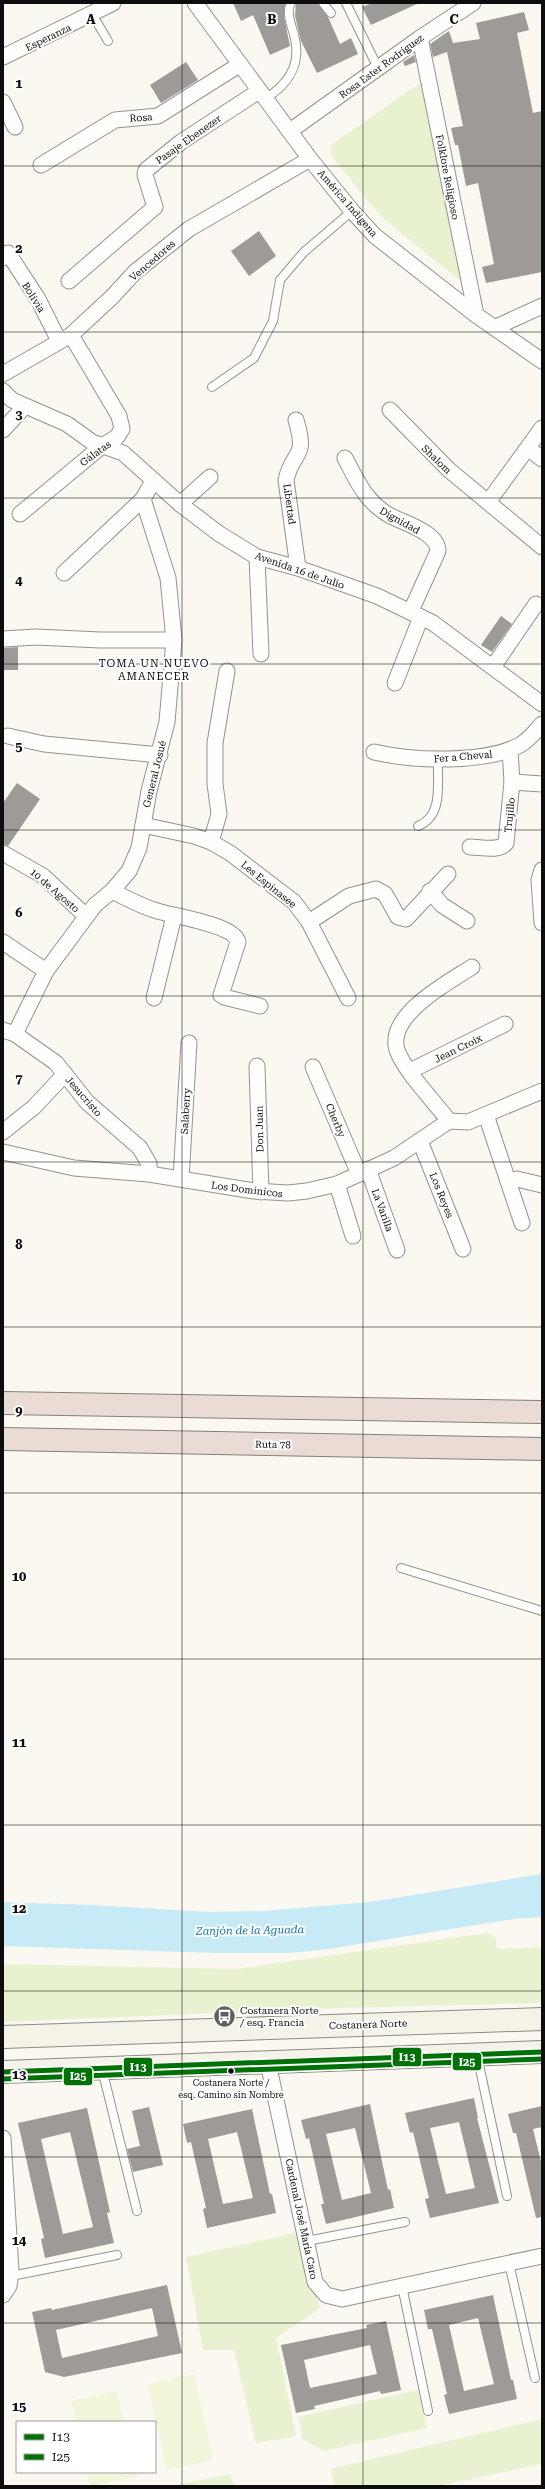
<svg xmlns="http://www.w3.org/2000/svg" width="545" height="2489" viewBox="0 0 545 2489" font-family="'Roboto Serif',serif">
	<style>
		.green { fill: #e8f1d0 }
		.pitch { fill: #f1f5da }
		.water { fill: #c6ebf7 }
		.building { fill: #9e9a97; fill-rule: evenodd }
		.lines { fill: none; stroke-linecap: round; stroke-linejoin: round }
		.lane-casing { stroke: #949390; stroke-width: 10 }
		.street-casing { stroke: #949390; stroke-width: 17 }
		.secondary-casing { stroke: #8b8986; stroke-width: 24 }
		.highway-casing { stroke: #81807d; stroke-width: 24 }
		.lane { stroke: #fefefd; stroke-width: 8 }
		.street { stroke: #fefefd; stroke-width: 15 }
		.secondary { stroke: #f5f2e8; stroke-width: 22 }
		.highway { stroke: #eadcd4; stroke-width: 22 }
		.bus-1-casing { stroke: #fff; stroke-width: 8 }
		.bus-2-casing { stroke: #fff; stroke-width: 8 }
		.bus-1 { stroke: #007106; stroke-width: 5 }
		.bus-2 { stroke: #007106; stroke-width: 5 }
		.grid { fill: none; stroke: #0d0d0d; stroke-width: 1; stroke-opacity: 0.55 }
		.bus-dot { fill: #0d0d0d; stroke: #fff; stroke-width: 1.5 }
		.labels { text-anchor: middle; stroke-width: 4; stroke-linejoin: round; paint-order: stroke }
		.bus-label { font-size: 9px; fill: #0d0d0d; stroke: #fff }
		.street-label { font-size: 10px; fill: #0d0d0d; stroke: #fff }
		.poi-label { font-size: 10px; fill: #0d0d0d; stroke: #fff; text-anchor: start }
		.neighbourhood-label { font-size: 11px; letter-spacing: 1px; fill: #0d0d0d; stroke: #fff }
		.water-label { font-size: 11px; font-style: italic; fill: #1176a4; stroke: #fff }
		.grid-label { font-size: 13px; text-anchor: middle; font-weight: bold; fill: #0d0d0d; stroke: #fff; stroke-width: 4; stroke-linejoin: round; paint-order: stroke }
		.line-badge { stroke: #fff; stroke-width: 1.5 }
		.badge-label { font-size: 11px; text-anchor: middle; font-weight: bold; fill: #fff }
	</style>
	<rect width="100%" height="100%" fill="#fbf8f1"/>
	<g class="green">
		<polygon points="426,79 467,286 386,221 369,203 331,155 331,145"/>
		<polygon points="487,1933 495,1936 497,1949 542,1947 542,2003 337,2008 3,2022 3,1964 237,1969"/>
		<polygon points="295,2233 320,2308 276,2338 296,2436 256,2443 234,2350 203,2350 186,2257"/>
		<polygon points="418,2390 427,2428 324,2451 303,2439 298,2417"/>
		<polygon points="542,2419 542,2464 437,2486 335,2486 330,2469"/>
		<polygon points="230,2474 234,2486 171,2486"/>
	</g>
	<g class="pitch">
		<polygon points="194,2374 213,2460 167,2470 148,2384"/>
		<polygon points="117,2391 124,2422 76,2422 71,2401"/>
		<polygon points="87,2472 136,2472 137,2477 90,2486"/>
	</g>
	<polygon class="water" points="542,1874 542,1917 513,1919 328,1949 290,1953 215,1953 3,1946 3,1902 92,1905 211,1912 262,1911 370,1902"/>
	<g class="building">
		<polygon points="233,3 285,3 284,17 290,46 270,55 253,15 241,21"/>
		<polygon points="296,3 318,3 328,17 340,44 351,38 358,54 317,73 301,41 295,16"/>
		<polygon points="372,3 419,3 371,25 362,7"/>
		<polygon points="524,12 529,30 517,33 533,113 542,111 542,272 486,283 482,267 494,264 478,183 466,186 458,145 455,145 451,128 463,126 447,52 433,57 430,44 449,31 453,43 480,39 476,23"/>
		<polygon points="414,55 416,62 405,66 403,62"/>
		<polygon points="186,62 198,80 161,103 150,85"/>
		<polygon points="259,231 276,256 249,276 231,251"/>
		<polygon points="501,616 512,624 492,652 481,645"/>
		<polygon points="18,647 18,670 3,670 3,648"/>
		<polygon points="17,783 40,799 8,846 3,844 3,803"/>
		<path d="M474,2098L478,2118H477L499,2203L430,2218L425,2199L429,2198L413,2132L410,2133L405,2113ZM459,2122L475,2188L446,2194L430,2128Z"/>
		<path d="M370,2104L388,2190L390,2189L394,2208L326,2224L321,2204H324L309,2138L306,2139L301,2120ZM355,2128L371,2193L342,2200L326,2134Z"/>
		<polygon points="542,2106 542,2127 533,2129 542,2166 542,2217 536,2218 516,2133 513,2133 508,2114"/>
		<polygon points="149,2107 163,2165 133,2172 127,2149 140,2146 132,2111"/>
		<path d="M87,2108L110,2212L107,2213L114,2243L45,2258L41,2239L44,2238L18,2123ZM70,2132L93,2227L63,2234L41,2139Z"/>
		<path d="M252,2109L270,2194H272L276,2213L207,2228L203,2209L206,2208L191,2142L187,2143L183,2124ZM237,2132L253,2198L223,2204L208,2139Z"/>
		<path d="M167,2285L182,2353L64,2377L45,2372L32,2312L51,2308L52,2310ZM152,2308L158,2336L62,2358L56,2330Z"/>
		<path d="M493,2295L511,2380H513L517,2399L449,2414L444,2395L447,2394L432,2329H428L424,2310ZM478,2318L494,2384L464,2391L449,2325Z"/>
		<path d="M386,2321L401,2390L381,2394L380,2391L314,2406L315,2409L296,2413L281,2345L367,2328L366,2325ZM370,2345L377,2374L310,2388L304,2360Z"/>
	</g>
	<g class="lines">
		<defs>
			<g id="lane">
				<polyline points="323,3 331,13"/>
				<polyline points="346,3 378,68"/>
				<polyline points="92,14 108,41"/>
				<path d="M265,99C287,85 301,67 295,39C293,27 285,15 291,3"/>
				<polyline points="212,387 254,358 273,321 280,280 304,252 352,211"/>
				<path d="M418,826C444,816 437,783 438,759"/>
				<polyline points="401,1568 542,1611"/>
				<polyline points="477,2055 507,2196"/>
				<polyline points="102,2069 137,2211"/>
				<polyline points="307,2241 405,2222"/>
				<polyline points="509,2263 535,2378"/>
				<polyline points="11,2276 117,2255"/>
				<polyline points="402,2286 428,2411"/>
			</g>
			<g id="street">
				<polyline points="195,3 310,159 352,211 375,236 476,315 542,361"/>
				<polyline points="420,38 476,315"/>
				<polyline points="3,57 113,3"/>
				<polyline points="3,102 15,127"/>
				<polyline points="290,131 420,38 473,3"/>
				<polyline points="41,165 115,120 158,116 239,65"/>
				<polyline points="3,258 8,253 38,299 59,341"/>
				<polyline points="69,281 155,207 145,175 146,170 181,142 259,91"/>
				<polyline points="494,328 542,306"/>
				<polyline points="3,374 71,335 112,297 135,272 189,229 310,159"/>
				<polyline points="3,391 12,400 67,424 92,442 123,453 180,504 218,533 257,557 298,568 377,596 433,623 542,704"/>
				<polyline points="390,410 449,470 542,547"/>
				<path d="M296,420C308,460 293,449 286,480L298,568"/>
				<polyline points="3,430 24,407"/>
				<polyline points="528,448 542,459"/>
				<path d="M345,458C357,481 366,502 389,515C403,523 438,532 438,551L411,611"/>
				<polyline points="489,501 542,428"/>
				<polyline points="180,504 210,477"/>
				<polyline points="20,514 102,446 117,437 122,429 119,416 71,335"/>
				<polyline points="257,557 261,654"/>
				<polyline points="64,573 143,499"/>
				<polyline points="3,639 36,637 100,640 174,640"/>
				<polyline points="493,667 536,604"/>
				<polyline points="395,683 421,617"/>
				<polyline points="8,736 44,744 160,755"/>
				<path d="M374,752C413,761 484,764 520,745C529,740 535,732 542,724"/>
				<polyline points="512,782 542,784"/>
				<polyline points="143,825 194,836 211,842 230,853 294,902 309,922 348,998"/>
				<polyline points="211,842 219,814 215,784 215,743 227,671"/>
				<path d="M470,847C481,847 499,852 506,843L512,782L510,750"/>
				<polyline points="3,853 43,876 86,916"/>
				<polyline points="542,870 539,880 542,923"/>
				<path d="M112,891C126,898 139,905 154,910C171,916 234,924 238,942L221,995L224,997L260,1006"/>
				<polyline points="430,891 442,905 467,921"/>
				<polyline points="309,922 349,896 376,889 385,894 398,917 406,919 448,874"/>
				<polyline points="3,942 46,971"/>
				<polyline points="154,998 174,916"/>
				<polyline points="3,1030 15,1034 56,1063 87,1102 140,1148 149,1164 149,1174"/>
				<polyline points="15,1034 46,971 95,905 112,891 129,871 139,848 149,791 167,722 174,640 168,578 143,499 153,481"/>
				<polyline points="257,1066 261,1192"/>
				<polyline points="313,1067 359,1174"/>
				<polyline points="410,1071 505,1024"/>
				<polyline points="486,1115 522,1223"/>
				<path d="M449,1121C434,1101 405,1072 397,1050C386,1015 449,982 472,967"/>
				<polyline points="3,1132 34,1107 65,1074"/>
				<polyline points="420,1141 463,1249"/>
				<polyline points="3,1152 74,1168 149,1174 254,1191 288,1193 307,1191 337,1184 394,1158 449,1121 468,1122 542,1091"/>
				<polyline points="368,1169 397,1250"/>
				<polyline points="181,1179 189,1043"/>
				<polyline points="508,1181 517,1179 542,1185"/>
				<polyline points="337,1184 353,1236"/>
				<polyline points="268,2063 315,2282 326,2295 342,2299 542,2256"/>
				<polyline points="3,2138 11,2271 9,2286 3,2295"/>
			</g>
			<g id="secondary">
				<polyline points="3,2037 542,2019"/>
				<polyline points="3,2072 542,2052"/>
			</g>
			<g id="highway">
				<polyline points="3,1403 542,1412"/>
				<polyline points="3,1439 542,1449"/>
			</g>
		</defs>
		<use href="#lane" class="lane-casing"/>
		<use href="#street" class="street-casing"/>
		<use href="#secondary" class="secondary-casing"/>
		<use href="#highway" class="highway-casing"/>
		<use href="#lane" class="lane"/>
		<use href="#street" class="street"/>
		<use href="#secondary" class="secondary"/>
		<use href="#highway" class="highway"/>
		<defs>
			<polyline id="bus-1" points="3,2072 542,2052"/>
			<polyline id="bus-2" points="3,2079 542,2059"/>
		</defs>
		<use href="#bus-1" class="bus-1-casing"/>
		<use href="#bus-2" class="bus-2-casing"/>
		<use href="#bus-1" class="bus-1"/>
		<use href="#bus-2" class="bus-2"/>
	</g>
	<path class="grid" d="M182,3V2486M363,3V2486M3,166H542M3,332H542M3,498H542M3,664H542M3,830H542M3,996H542M3,1162H542M3,1327H542M3,1493H542M3,1659H542M3,1825H542M3,1991H542M3,2157H542M3,2323H542"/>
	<defs>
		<symbol id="bus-disc" viewBox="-11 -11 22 22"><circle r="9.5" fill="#605f5d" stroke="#fff"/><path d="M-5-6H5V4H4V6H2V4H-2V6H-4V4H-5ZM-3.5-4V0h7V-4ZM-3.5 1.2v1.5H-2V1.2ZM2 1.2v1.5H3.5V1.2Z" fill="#fff"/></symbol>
	</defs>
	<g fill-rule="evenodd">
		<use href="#bus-disc" x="212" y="2004" width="25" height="25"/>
	</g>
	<circle class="bus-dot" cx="231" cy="2071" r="3.5"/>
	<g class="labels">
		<g class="bus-label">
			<text x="231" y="2086">Costanera Norte /<tspan x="231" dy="12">esq. Camino sin Nombre</tspan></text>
		</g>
		<g class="street-label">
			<text transform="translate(48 37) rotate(-26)" y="4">Esperanza</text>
			<text transform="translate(381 66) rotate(-36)" y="4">Rosa Ester Rodríguez</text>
			<text transform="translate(141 117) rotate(-4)" y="4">Rosa</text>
			<text transform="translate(188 139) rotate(-35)" y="4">Pasaje Ebenezer</text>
			<text transform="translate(448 177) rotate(79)" y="4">Folklore Religioso</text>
			<text transform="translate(348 203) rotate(49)" y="4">América Indígena</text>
			<text transform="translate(152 260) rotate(-41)" y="4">Vencedores</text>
			<text transform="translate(34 297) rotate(58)" y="4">Bolivia</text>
			<text transform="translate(95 453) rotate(-36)" y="4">Gálatas</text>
			<text transform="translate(437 459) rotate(44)" y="4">Shalom</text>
			<text transform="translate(290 504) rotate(82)" y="4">Libertad</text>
			<text transform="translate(400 520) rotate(29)" y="4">Dignidad</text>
			<text transform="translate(300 570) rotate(19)" y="4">Avenida 16 de Julio</text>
			<text transform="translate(463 756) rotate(-5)" y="4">Fer a Cheval</text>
			<text transform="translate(154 774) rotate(-76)" y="4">General Josué</text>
			<text transform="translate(509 815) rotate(-84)" y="4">Trujillo</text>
			<text transform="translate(269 884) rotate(39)" y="4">Les Espinasee</text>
			<text transform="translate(55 890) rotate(41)" y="4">10 de Agosto</text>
			<text transform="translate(458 1048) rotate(-26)" y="4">Jean Croix</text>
			<text transform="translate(84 1096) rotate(49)" y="4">Jesucristo</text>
			<text transform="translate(185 1111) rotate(-87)" y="4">Salaberry</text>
			<text transform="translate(336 1120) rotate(67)" y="4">Cherby</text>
			<text transform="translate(259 1129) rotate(-91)" y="4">Don Juan</text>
			<text transform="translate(247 1189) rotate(7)" y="4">Los Dominicos</text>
			<text transform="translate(442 1195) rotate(68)" y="4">Los Reyes</text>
			<text transform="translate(383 1210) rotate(70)" y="4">La Varilla</text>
			<text transform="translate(273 1444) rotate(1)" y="4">Ruta 78</text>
			<text transform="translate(368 2024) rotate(-2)" y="4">Costanera Norte</text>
			<text transform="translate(302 2219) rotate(78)" y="4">Cardenal José María Caro</text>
		</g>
		<g class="poi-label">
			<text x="240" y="2014">Costanera Norte<tspan x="240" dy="12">/ esq. Francia</tspan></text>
		</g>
		<g class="neighbourhood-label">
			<text x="154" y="667">TOMA UN NUEVO<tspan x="154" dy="13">AMANECER</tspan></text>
		</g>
		<g class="water-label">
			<text transform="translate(250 1930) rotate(-1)" y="4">Zanjón de la Aguada</text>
		</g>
	</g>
	<g class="grid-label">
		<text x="91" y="24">A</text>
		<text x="272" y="24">B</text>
		<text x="454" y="24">C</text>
		<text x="19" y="88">1</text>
		<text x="19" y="253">2</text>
		<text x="19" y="419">3</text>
		<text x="19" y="585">4</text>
		<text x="19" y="751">5</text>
		<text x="19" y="917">6</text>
		<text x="19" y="1083">7</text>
		<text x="19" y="1249">8</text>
		<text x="19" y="1415">9</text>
		<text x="19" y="1581">10</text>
		<text x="19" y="1747">11</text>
		<text x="19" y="1913">12</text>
		<text x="19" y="2079">13</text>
		<text x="19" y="2245">14</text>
		<text x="19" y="2411">15</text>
	</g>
	<g class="line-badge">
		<rect x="392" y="2047" width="30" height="20" rx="4" fill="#007106"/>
		<rect x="452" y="2052" width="30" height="19" rx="4" fill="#007106"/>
		<rect x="123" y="2057" width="30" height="20" rx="4" fill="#007106"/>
		<rect x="63" y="2067" width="30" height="19" rx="4" fill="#007106"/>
	</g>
	<g class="badge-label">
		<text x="407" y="2061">I13</text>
		<text x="467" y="2066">I25</text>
		<text x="138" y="2071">I13</text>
		<text x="78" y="2080">I25</text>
	</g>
	<rect width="545" height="2489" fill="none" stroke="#0d0d0d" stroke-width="8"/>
	<rect x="16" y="2421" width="140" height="52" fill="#ffffff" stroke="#9e9e9e"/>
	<rect x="24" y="2434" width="20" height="6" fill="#007106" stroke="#9e9e9e"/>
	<text x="52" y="2441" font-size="12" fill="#0d0d0d">I13</text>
	<rect x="24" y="2454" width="20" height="6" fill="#007106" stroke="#9e9e9e"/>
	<text x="52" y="2461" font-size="12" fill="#0d0d0d">I25</text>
</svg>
